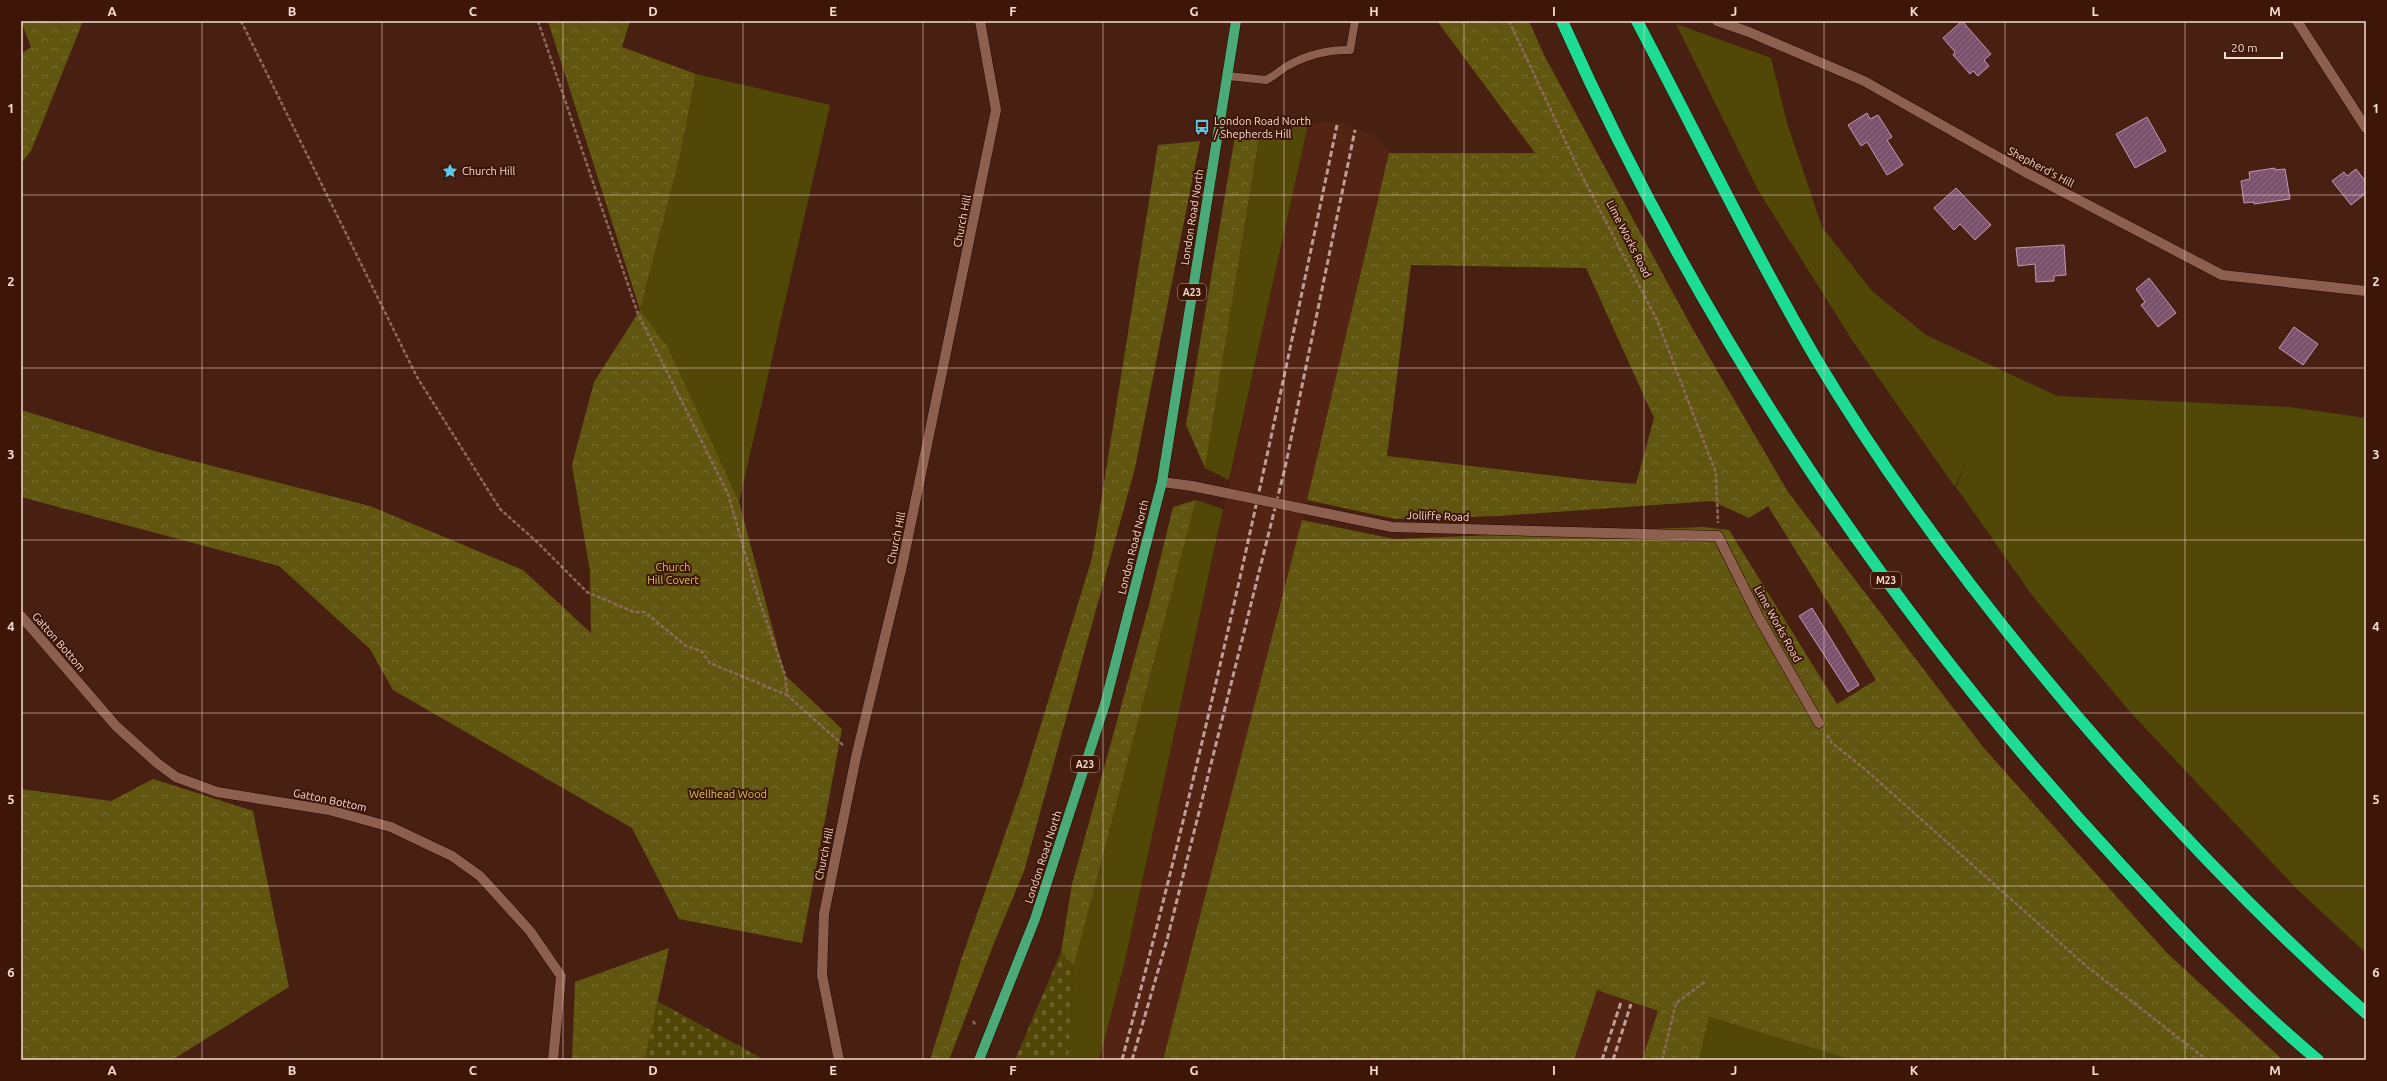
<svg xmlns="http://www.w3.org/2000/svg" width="2387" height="1081" viewBox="0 0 2387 1081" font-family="Ubuntu,sans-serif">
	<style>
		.built { fill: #532413 }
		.green { fill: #514808 }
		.forest { fill: url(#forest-crowns); fill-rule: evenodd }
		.cemetery { fill: url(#cemetery-stones) }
		.building { fill: url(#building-hatch); stroke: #c497b4 }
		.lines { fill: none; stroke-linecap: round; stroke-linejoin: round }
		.service-casing { stroke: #2c0700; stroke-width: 9 }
		.minor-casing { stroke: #2c0700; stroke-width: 11 }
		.tertiary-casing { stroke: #2c0700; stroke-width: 11 }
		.secondary-casing { stroke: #2c0700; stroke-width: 11 }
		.primary-casing { stroke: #2c0700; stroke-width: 11 }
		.motorway-casing { stroke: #2c0700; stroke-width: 13 }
		.path { stroke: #8c695d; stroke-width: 2.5; stroke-dasharray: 4 2; stroke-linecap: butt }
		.service { stroke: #8d5f4f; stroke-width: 8 }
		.minor { stroke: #8d5f4f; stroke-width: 10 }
		.tertiary { stroke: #8d5f4f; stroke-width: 10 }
		.secondary { stroke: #8d5f4f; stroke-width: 10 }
		.primary { stroke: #4aaa78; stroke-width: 10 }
		.motorway { stroke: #1edc93; stroke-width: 12 }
		.rail { stroke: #be9e94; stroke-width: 3; stroke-dasharray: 6 3; stroke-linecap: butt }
		.minor-bridge-casing { stroke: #2c0700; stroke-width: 11; stroke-linecap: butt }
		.minor-bridge { stroke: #8d5f4f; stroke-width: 10 }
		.grid { fill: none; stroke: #f6dbd2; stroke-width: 1; stroke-opacity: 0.55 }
		.labels { text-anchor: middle; stroke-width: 4; stroke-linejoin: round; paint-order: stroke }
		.shield { fill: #3d1608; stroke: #bea095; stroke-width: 1 }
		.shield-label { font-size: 10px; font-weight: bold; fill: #f6dbd2 }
		.poi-label { font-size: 11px; fill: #f6dbd2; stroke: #3d1608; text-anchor: start }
		.street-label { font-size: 11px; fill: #f6dbd2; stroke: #3d1608 }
		.park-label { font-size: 11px; fill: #dbc851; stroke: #3d1608 }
		.neatline { fill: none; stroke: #f6dbd2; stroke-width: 1.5 }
		.grid-label { font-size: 13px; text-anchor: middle; font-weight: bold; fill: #f6dbd2 }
	</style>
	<defs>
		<pattern id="forest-crowns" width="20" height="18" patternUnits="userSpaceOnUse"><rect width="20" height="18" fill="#615610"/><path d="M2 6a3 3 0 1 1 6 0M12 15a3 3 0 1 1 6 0" fill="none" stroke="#786e32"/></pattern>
		<pattern id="cemetery-stones" width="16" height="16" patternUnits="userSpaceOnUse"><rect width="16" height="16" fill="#514808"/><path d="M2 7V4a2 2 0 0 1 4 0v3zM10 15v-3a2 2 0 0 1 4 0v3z" fill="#6b622b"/></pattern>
		<pattern id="building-hatch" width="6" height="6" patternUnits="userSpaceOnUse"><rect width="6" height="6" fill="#7a526c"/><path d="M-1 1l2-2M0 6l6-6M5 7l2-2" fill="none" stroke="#8e6a80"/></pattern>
	</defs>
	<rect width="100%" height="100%" fill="#482012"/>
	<g class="built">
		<polygon points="1322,122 1338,122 1375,135 1389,153 1291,569 1163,1060 1099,1060 1124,965 1308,125"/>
		<polygon points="1597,990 1658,1011 1642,1060 1574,1060"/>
	</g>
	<g class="green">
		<polygon points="1676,24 1771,58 1787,123 1822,227 1872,291 1926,335 2057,396 2289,407 2366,418 2366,953 2298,890 2132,714 2034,598 1956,487 1970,452 1955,487 1852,340 1758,190"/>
		<polygon points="696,74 830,105 739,502 640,310 680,156"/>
		<polygon points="1308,125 1229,480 1205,468 1260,132"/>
		<polygon points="1196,500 1223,509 1124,965 1099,1060 1068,1060 1074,966"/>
		<polygon points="1709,1017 1852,1060 1699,1060"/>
	</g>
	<g class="forest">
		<polygon points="21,21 83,21 31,151 21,163 21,54 31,47"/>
		<polygon points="548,21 630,21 622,47 696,74 680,156 640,310 667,346 739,502 785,675 842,729 802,943 679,919 632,828 393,690 370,649 279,566 21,497 21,410 158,452 370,506 523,570 591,633 590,571 572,465 594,382 640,310"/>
		<path d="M1437,21H1529L1544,55L1691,326L1788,492L1983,747L2166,952L2283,1060H1852L1709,1017L1699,1060H1642L1658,1011L1597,990L1574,1060H1163L1302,520L1394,539L1703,527L1729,530L1837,704L1876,680L1768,506L1749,518L1712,501L1499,516L1395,519L1307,500L1389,153H1535ZM1411,265L1586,268L1654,418L1636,484L1590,480L1387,456Z"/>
		<polygon points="1260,132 1205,468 1186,425 1235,136"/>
		<polygon points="1200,141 1135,468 1024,871 996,938 949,1060 930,1060 961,960 1023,783 1092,558 1158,145"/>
		<polygon points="1196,500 1074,966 1061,952 1072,884 1149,605 1173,507"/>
		<polygon points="153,779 253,811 289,987 172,1060 21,1060 21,789 111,801"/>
		<polygon points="669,948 645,1060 572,1060 575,982"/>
	</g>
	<g class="cemetery">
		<polygon points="1061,952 1074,966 1068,1060 1015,1060"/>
		<polygon points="657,1001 765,1060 645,1060"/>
	</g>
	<g class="building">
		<polygon points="1962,21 1991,54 1984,60 1989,66 1978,76 1973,71 1970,74 1953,55 1955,52 1943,38"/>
		<polygon points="1867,113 1870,119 1878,115 1892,137 1887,140 1903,165 1887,175 1867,142 1861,146 1848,125"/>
		<polygon points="2147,117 2166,151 2135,168 2116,134"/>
		<polygon points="2275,168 2275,170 2285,169 2290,199 2254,204 2254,202 2244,203 2241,181 2250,179 2249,172"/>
		<polygon points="2356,169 2366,182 2366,193 2351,205 2332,181 2344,172 2347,176"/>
		<polygon points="1956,188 1991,225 1975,240 1960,224 1954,230 1934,208"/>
		<polygon points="2064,245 2066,275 2054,276 2054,281 2036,282 2035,264 2018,266 2016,248"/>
		<polygon points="2149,278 2176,313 2158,327 2141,305 2145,302 2136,289"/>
		<polygon points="2294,327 2318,344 2303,365 2279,348"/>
		<polygon points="1812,608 1859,685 1848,692 1799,616"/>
	</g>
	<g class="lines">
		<defs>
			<path id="service" d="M1228,76L1266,80C1275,76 1281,69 1289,65C1307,55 1330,49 1350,50L1355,21"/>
			<g id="minor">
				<polyline points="2297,21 2366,128"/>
				<polyline points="1162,482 1192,486"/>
				<polyline points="1329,514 1392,527 1718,536 1758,616 1819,723"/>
				<polyline points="839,1060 822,975 824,914 856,757 902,566 996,110 980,21"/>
			</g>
			<polyline id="tertiary" points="21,616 116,726 157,763 176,777 217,792 329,810 391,827 452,856 480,876 530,931 561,976 553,1060"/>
			<polyline id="secondary" points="1717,21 1749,32 1864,81 2025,172 2222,275 2366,291"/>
			<polyline id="primary" points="979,1060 1035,919 1105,704 1162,482 1236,21"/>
			<g id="motorway">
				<path d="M1562,21C1701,332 1892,619 2124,868C2185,934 2248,1002 2318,1060"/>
				<path d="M1637,21C1696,133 1751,247 1815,357C1890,483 1980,602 2075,714C2166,820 2261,920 2366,1013"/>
			</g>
		</defs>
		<use href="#service" class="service-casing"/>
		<use href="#minor" class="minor-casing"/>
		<use href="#tertiary" class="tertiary-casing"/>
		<use href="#secondary" class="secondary-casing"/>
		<use href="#primary" class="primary-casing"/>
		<use href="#motorway" class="motorway-casing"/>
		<g class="path">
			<polyline points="241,21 417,377 500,509 536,541 587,592 634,612 645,612 686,646 701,651 710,663 787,695"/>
			<polyline points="538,21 638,314 728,494 758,597 785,675 787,695 844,746"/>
			<polyline points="1509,21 1578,168 1657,320 1716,473 1718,523"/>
			<polyline points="1827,735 1832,743 1867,771 2085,965 2207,1060"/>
			<polyline points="973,1021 976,1026"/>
			<polyline points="1662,1060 1676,1003 1706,981"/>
		</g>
		<use href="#service" class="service"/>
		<use href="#minor" class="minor"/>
		<use href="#tertiary" class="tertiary"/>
		<use href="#secondary" class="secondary"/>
		<use href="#primary" class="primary"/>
		<use href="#motorway" class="motorway"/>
		<g class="rail">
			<path d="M1122,1060C1205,751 1272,438 1337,125"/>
			<polyline points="1132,1060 1167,940 1285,468 1355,130"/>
			<polyline points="1602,1060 1621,1002"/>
			<polyline points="1613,1060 1631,1004"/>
		</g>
		<defs>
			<polyline id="minor-bridge" points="1192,486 1329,514"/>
		</defs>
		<use href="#minor-bridge" class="minor-bridge-casing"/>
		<use href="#minor-bridge" class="minor-bridge"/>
	</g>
	<path class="grid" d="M202,21V1060M382,21V1060M563,21V1060M743,21V1060M923,21V1060M1103,21V1060M1284,21V1060M1464,21V1060M1644,21V1060M1824,21V1060M2005,21V1060M2185,21V1060M21,195H2366M21,368H2366M21,540H2366M21,713H2366M21,886H2366"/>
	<defs>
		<symbol id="bus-bare" viewBox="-9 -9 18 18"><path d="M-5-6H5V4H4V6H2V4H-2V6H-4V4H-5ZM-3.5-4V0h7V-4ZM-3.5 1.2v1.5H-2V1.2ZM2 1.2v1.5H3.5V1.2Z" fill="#5cc7e7" stroke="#3d1608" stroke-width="2.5" paint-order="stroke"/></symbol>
		<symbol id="sight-bare" viewBox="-9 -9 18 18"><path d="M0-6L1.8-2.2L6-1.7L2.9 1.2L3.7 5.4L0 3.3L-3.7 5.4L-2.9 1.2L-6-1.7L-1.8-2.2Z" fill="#5cc7e7" stroke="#3d1608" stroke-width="2.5" paint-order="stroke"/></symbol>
	</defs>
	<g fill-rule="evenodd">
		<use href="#bus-bare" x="1191" y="116" width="22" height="22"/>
		<use href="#sight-bare" x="439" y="160" width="22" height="22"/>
	</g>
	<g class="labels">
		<g class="shield">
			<rect x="1178" y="284" width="28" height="16" rx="3"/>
			<rect x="1871" y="572" width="30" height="16" rx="3"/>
			<rect x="1071" y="756" width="28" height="16" rx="3"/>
		</g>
		<g class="shield-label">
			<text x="1192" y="296">A23</text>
			<text x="1886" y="584">M23</text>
			<text x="1085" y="768">A23</text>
		</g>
		<g class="poi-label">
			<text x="1214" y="125">London Road North<tspan x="1214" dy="13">/ Shepherds Hill</tspan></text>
			<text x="462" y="175">Church Hill</text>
		</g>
		<g class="street-label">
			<text transform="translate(2041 167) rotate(28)" y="4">Shepherd's Hill</text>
			<text transform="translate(1192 217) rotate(-81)" y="4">London Road North</text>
			<text transform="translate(962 221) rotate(-79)" y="4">Church Hill</text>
			<text transform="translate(1629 239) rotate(63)" y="4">Lime Works Road</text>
			<text transform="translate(1438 516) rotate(2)" y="4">Jolliffe Road</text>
			<text transform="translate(896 538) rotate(-78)" y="4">Church Hill</text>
			<text transform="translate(1133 547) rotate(-76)" y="4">London Road North</text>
			<text transform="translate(1778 624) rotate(61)" y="4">Lime Works Road</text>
			<text transform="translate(59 642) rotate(49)" y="4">Gatton Bottom</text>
			<text transform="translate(330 800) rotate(12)" y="4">Gatton Bottom</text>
			<text transform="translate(824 854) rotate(-78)" y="4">Church Hill</text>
			<text transform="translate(1043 857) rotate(-72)" y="4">London Road North</text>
		</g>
		<g class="park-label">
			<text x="673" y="571">Church<tspan x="673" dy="13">Hill Covert</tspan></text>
			<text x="728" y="798">Wellhead Wood</text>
		</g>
	</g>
	<rect width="2387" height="1081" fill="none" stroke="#3d1608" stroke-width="44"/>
	<path d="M2225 52v6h57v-6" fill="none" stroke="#f6dbd2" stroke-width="2"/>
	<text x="2231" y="52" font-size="12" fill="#f6dbd2" stroke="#3d1608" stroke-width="3" paint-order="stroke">20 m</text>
	<rect x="22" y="22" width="2343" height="1037" class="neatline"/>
	<g class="grid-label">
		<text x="112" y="16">A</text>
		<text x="292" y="16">B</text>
		<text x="473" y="16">C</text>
		<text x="653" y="16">D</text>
		<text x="833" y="16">E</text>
		<text x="1013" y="16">F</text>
		<text x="1194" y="16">G</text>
		<text x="1374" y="16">H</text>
		<text x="1554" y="16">I</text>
		<text x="1734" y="16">J</text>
		<text x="1914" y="16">K</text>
		<text x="2095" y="16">L</text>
		<text x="2275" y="16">M</text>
		<text x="11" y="113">1</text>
		<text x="2376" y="113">1</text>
		<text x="11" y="286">2</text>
		<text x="2376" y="286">2</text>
		<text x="11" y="459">3</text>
		<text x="2376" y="459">3</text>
		<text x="11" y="631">4</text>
		<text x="2376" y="631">4</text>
		<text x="11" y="804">5</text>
		<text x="2376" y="804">5</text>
		<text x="11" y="977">6</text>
		<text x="2376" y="977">6</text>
		<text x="112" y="1075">A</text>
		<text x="292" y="1075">B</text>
		<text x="473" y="1075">C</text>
		<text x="653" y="1075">D</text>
		<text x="833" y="1075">E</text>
		<text x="1013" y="1075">F</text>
		<text x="1194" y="1075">G</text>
		<text x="1374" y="1075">H</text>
		<text x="1554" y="1075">I</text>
		<text x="1734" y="1075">J</text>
		<text x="1914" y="1075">K</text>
		<text x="2095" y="1075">L</text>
		<text x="2275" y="1075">M</text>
	</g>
</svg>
